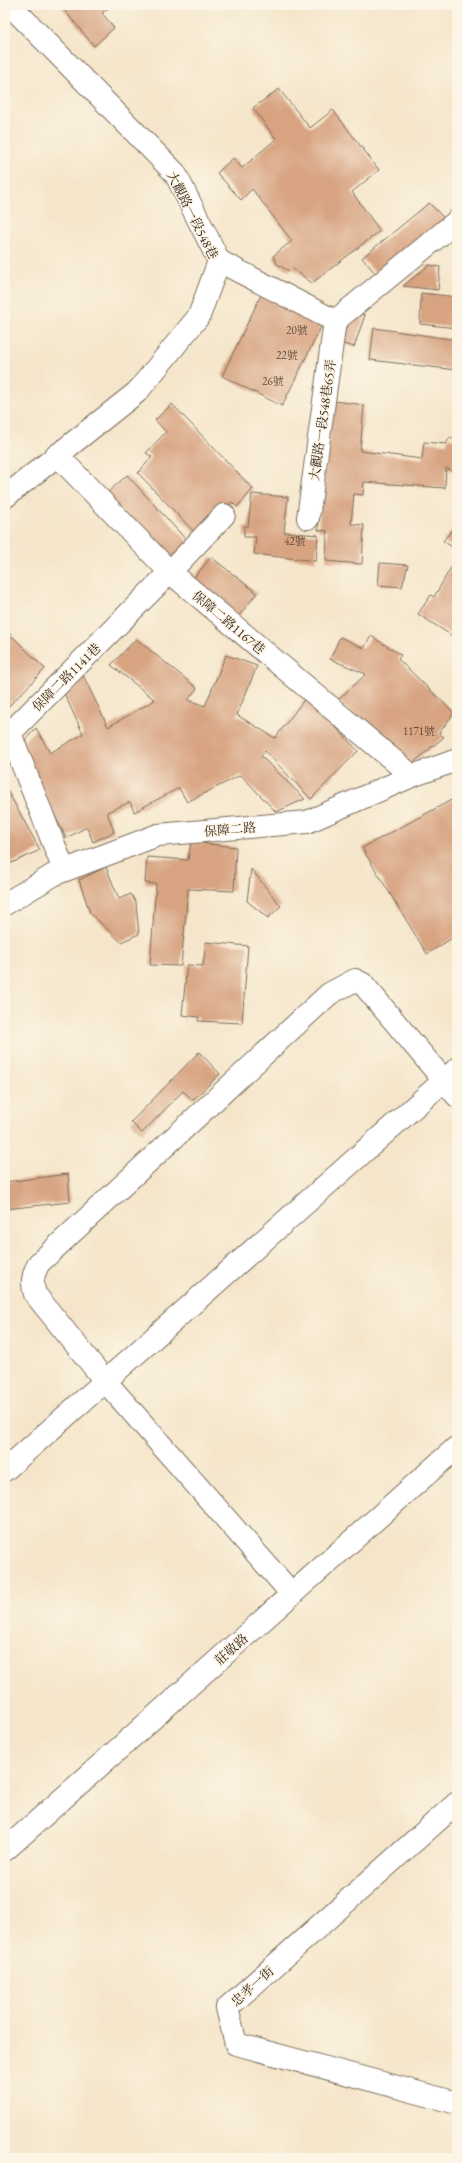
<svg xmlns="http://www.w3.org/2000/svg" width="462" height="2163" viewBox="0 0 462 2163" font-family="'EB Garamond','Noto Serif TC',serif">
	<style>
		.building { fill: #d7a380 }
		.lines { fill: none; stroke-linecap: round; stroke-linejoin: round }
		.minor-casing { stroke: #7c6c5b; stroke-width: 24 }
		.minor { stroke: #fff; stroke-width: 22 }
		.labels { text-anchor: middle; stroke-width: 3; stroke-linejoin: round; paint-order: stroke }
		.number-label { font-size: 11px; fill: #624836 }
		.street-label { font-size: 13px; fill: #3b2a1e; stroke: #fcf5e5 }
	</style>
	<rect width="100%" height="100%" fill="#fcf5e5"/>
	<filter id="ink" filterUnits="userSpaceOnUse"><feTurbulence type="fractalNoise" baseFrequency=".025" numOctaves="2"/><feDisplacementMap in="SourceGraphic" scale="8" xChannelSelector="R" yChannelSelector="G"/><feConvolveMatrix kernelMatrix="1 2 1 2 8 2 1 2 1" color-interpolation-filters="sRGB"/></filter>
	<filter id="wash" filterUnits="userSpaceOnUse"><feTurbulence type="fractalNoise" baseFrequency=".012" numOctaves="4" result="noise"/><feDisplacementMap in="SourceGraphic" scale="16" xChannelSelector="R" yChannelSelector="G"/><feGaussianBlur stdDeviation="0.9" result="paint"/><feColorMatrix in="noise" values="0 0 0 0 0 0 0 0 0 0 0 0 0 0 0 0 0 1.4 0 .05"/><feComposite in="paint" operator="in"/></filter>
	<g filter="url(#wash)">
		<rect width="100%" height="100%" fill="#f5e6cb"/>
		<g id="blocks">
			<g class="building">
				<polygon points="60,5 112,5 102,13 114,28 94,46"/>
				<polygon points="279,89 310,128 333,110 379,170 352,192 380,231 312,283 292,268 289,271 277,264 273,256 292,241 252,189 241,200 217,173 233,158 242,168 276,139 253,108"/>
				<polygon points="429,203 446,220 379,277 362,258"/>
				<polygon points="429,265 440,267 438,290 403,286"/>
				<polygon points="262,293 322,325 282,406 222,376"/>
				<polygon points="421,293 457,297 457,328 420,324"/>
				<polygon points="352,313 365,315 354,347 340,343"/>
				<polygon points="374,328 457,340 457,370 370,360"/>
				<polygon points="334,401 364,405 360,451 422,459 424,442 446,444 450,437 457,442 457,473 446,468 445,488 364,482 363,495 354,494 351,524 364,525 362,564 326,561 327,531 318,530"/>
				<polygon points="172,404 253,489 237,507 232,502 198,536 138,473 152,457 146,453 166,432 155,420"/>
				<polygon points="127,475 190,544 168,565 106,494"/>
				<polygon points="252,494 288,497 284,532 318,535 316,561 254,554 256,537 244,537 244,526 248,526"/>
				<polygon points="453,529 457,531 457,550 443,541"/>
				<polygon points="211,557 257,593 239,616 192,580"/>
				<polygon points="457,557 457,639 418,614 431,595 434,597"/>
				<polygon points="380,563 408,565 402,587 378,585"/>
				<polygon points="5,629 45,669 5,710"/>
				<polygon points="371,636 401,655 398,659 454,713 439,733 444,737 407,768 338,700 366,674 330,659 340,637 364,648"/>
				<polygon points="136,639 197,688 188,700 205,706 226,655 257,666 237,715 275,738 307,696 358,751 311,799 265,751 261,756 305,799 276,812 241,775 187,802 179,788 134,812 130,802 107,812 114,832 93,842 87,827 66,838 24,754 25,740 36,728 50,753 83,734 64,693 83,675 108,727 155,700 111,665"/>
				<polygon points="5,786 40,850 5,866"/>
				<polygon points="457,797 457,935 427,954 362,848"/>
				<polygon points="191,842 236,847 234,891 188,889 181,966 150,965 156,884 145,883 147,857 188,860"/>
				<polygon points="106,867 119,899 131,894 136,903 139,934 121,942 90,913 79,880"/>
				<polygon points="251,869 281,906 268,918 247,901"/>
				<polygon points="206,942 248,946 242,1023 198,1021 199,1017 182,1015 187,965 203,966"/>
				<polygon points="199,1052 220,1074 193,1100 183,1091 142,1133 131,1122"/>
				<polygon points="68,1174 70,1202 5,1209 5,1182"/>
				<polygon points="5,1276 8,1289 5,1289"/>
			</g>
		</g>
	</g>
	<g filter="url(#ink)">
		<use href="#blocks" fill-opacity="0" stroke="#7c6c5b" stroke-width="1"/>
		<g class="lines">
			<defs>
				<g id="minor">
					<polyline points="219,261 335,321"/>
					<polyline points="335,321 457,221"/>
					<polyline points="57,455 170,572 412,776"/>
					<polyline points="5,497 137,392 199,316 219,261 175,173 10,5"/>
					<polyline points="308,518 335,321"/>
					<polyline points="64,870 10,733 170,572 224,515"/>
					<polyline points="5,904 55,874 158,835 307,822 412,776 457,760"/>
					<polyline points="5,1470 457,1069"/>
					<path d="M292,1594L106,1382L35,1294C31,1282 33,1274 39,1263L329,994L355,980L363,984L457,1096"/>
					<polyline points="457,1803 227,2008 236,2044 457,2103"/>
					<polyline points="5,1850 457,1447"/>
				</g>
			</defs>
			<use href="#minor" class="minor-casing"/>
			<use href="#minor" class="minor"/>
		</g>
	</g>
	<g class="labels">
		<g class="number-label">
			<text x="297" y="334">20號</text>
			<text x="287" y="359">22號</text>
			<text x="273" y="385">26號</text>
			<text x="295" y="545">42號</text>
			<text x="419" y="735">1171號</text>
		</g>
		<g class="street-label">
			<text transform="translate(193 215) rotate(63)" y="5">大觀路一段548巷</text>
			<text transform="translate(322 420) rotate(-82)" y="5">大觀路一段548巷65弄</text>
			<text transform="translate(229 622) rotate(40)" y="5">保障二路1167巷</text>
			<text transform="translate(66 677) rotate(-45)" y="5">保障二路1141巷</text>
			<text transform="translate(230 829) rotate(-5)" y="5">保障二路</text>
			<text transform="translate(231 1649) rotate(-42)" y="5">莊敬路</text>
			<text transform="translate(252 1986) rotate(-42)" y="5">忠孝一街</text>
		</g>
	</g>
	<rect width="462" height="2163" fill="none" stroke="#fcf5e5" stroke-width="20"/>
</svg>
